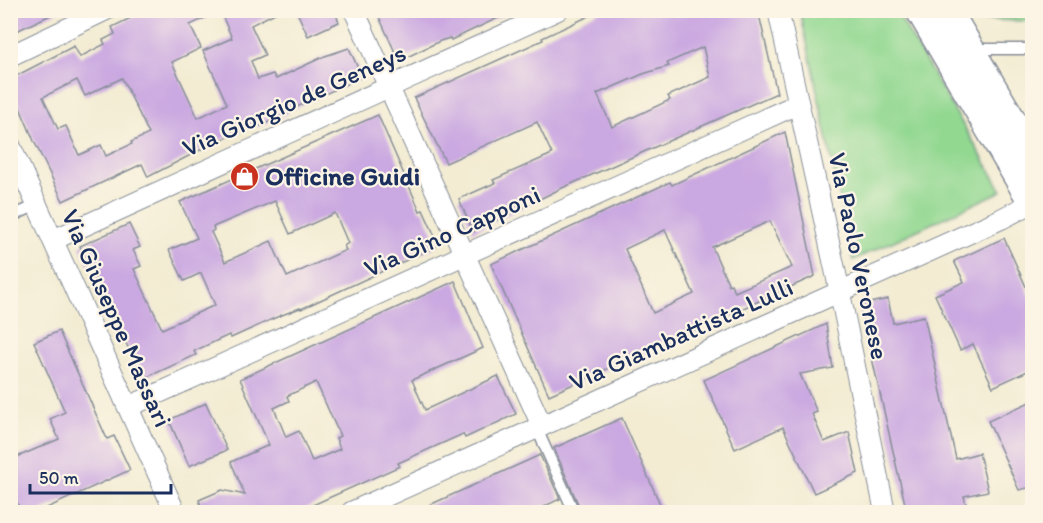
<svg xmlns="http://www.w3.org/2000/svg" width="1043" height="523" viewBox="0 0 1043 523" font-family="Itim,sans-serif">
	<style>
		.green { fill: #92d891; stroke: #568478; stroke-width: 1.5 }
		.building { fill: #caa8e1; fill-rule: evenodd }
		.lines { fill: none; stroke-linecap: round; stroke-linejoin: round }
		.lane-casing { stroke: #878e98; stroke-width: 13 }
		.street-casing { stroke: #878e98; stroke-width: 22 }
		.secondary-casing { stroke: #878e98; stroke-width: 31 }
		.lane { stroke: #fff; stroke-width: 10 }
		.street { stroke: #fff; stroke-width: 20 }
		.secondary { stroke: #fff; stroke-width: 28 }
		.labels { text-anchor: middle; stroke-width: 4.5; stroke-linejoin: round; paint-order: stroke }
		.street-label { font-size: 26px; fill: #1b2f5e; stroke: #fcf5e5 }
		.poi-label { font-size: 26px; font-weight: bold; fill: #1b2f5e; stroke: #fcf5e5; text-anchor: start }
	</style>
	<rect width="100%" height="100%" fill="#fcf5e5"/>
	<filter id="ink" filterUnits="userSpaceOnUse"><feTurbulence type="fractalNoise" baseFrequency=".0167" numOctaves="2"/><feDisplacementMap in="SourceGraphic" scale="12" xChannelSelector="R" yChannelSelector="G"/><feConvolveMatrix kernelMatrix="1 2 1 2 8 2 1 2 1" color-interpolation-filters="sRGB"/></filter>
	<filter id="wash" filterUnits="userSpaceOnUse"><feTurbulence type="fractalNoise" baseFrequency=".008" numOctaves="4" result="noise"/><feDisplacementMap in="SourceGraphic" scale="24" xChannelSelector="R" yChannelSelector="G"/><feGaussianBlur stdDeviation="1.35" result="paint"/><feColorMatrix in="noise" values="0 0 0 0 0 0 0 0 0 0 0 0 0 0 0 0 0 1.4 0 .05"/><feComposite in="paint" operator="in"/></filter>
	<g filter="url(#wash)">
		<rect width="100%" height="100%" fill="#f3ecd3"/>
		<g class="green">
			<polygon points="800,11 896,11 1002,191 853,260"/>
			<polygon points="976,11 1032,11 1032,21 983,20"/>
		</g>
		<g id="blocks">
			<g class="building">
				<polygon points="10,10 61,10 10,34"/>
				<path d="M147,10H281L251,25L265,55L251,61L258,79L273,74L276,79L325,56L349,48L362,77L288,111L289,113L258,127L257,124L210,145L148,177L142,164L63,201L34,141L10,84V79L74,46L80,57L105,44L103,40L115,34L112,27ZM220,11L232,38L203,51L227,104L198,118L172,62L201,48L190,25ZM122,78L149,134L131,142L132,144L106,156L101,145L79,155L66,126L58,129L43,97L77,80L85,96Z"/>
				<polygon points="296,10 334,10 339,22 308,36"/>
				<polygon points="376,10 515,10 451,40 450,38 440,41 399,61"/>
				<path d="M602,10H758L777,93L560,189L473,232L459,199L495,183L493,180L552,154L537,122L446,163L414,98L543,40L542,38ZM703,47L710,77L668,96L670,100L612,127L597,94L643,74L669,66L667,63Z"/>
				<path d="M378,115L420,211L423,210L439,245L301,309L300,308L277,317L231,338L229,335L194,351L196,355L143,379L80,246L129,224L140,247L133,250L141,266L134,269L162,329L215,305L201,273L184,281L169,250L197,238L180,202ZM275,201L290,234L335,213L348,243L344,246L346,250L287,277L271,241L225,262L211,232L214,230L213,227Z"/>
				<path d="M785,132L815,276L549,395L491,264L670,182L672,185ZM770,221L792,267L735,292L731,284L729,285L712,247ZM665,230L694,294L653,313L625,249Z"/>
				<polygon points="1004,238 1032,300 1032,369 993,387 973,344 960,350 935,295 964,282 954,261"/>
				<path d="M455,281L483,348L412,380L425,410L498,376L516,414L465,438L463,434L398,463L400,466L295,513H204L199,500L222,490L245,495L231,462L269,445L240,379ZM316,382L340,436L336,438L340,449L312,461L299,431L286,437L274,408L289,401L287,396Z"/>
				<polygon points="888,299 893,323 924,316 956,459 979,453 988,491 964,496 968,513 907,513 860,305"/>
				<polygon points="826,324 833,368 800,374 817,412 812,414 824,442 849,432 858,473 814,493 783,427 735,449 704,380"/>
				<polygon points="59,331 107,439 114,436 130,470 36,513 22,513 17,502 10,505 10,460 59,439 50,419 65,412 34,342"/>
				<polygon points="1032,401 1032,487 1019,490 988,421"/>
				<polygon points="206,403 227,450 189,466 169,420"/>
				<polygon points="622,418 664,513 582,513 554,448"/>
				<polygon points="540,455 560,499 530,513 412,513"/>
			</g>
		</g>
	</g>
	<g filter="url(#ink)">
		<use href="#blocks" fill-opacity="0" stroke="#878e98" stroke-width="1.5"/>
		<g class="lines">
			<defs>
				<g id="lane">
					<polyline points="973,49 1032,49 1032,51"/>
					<polyline points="10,217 37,205"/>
					<polyline points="537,429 574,512"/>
				</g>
				<g id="street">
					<polyline points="354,10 542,426"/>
					<polyline points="778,10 836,274 885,512"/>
					<polyline points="10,56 106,10"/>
					<polyline points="10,145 175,512"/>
					<polyline points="53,240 558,10"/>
					<polyline points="128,407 798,104"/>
					<polyline points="351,512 1001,219 1032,203"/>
				</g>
				<g id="secondary">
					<polyline points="920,10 1032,201"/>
					<polyline points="947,10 1032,155"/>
				</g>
			</defs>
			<use href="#lane" class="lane-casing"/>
			<use href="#street" class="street-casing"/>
			<use href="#secondary" class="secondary-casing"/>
			<use href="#lane" class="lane"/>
			<use href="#street" class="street"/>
			<use href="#secondary" class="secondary"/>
		</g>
	</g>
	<defs>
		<symbol id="shop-disc" viewBox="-11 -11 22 22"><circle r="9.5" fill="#c8321e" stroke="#fcf5e5"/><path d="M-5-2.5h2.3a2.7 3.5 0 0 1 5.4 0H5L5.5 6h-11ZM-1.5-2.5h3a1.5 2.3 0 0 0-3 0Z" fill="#fff"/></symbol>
	</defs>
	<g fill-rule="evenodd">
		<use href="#shop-disc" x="228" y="160" width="33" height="33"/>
	</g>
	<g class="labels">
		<g class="street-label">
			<text transform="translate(294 100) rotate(-24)" y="9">Via Giorgio de Geneys</text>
			<text transform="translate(452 231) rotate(-24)" y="9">Via Gino Capponi</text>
			<text transform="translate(859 256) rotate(78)" y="9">Via Paolo Veronese</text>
			<text transform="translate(117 318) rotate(66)" y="9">Via Giuseppe Massari</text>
			<text transform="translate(681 334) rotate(-24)" y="9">Via Giambattista Lulli</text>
		</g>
		<g class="poi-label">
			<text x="265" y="185">Officine Guidi</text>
		</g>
	</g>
	<rect width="1043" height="523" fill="none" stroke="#fcf5e5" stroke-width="36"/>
	<path d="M30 484v9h141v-9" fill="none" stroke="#1b2f5e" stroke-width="3"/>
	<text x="39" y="484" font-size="18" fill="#1b2f5e" stroke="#fcf5e5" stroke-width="4.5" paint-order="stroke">50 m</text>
</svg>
